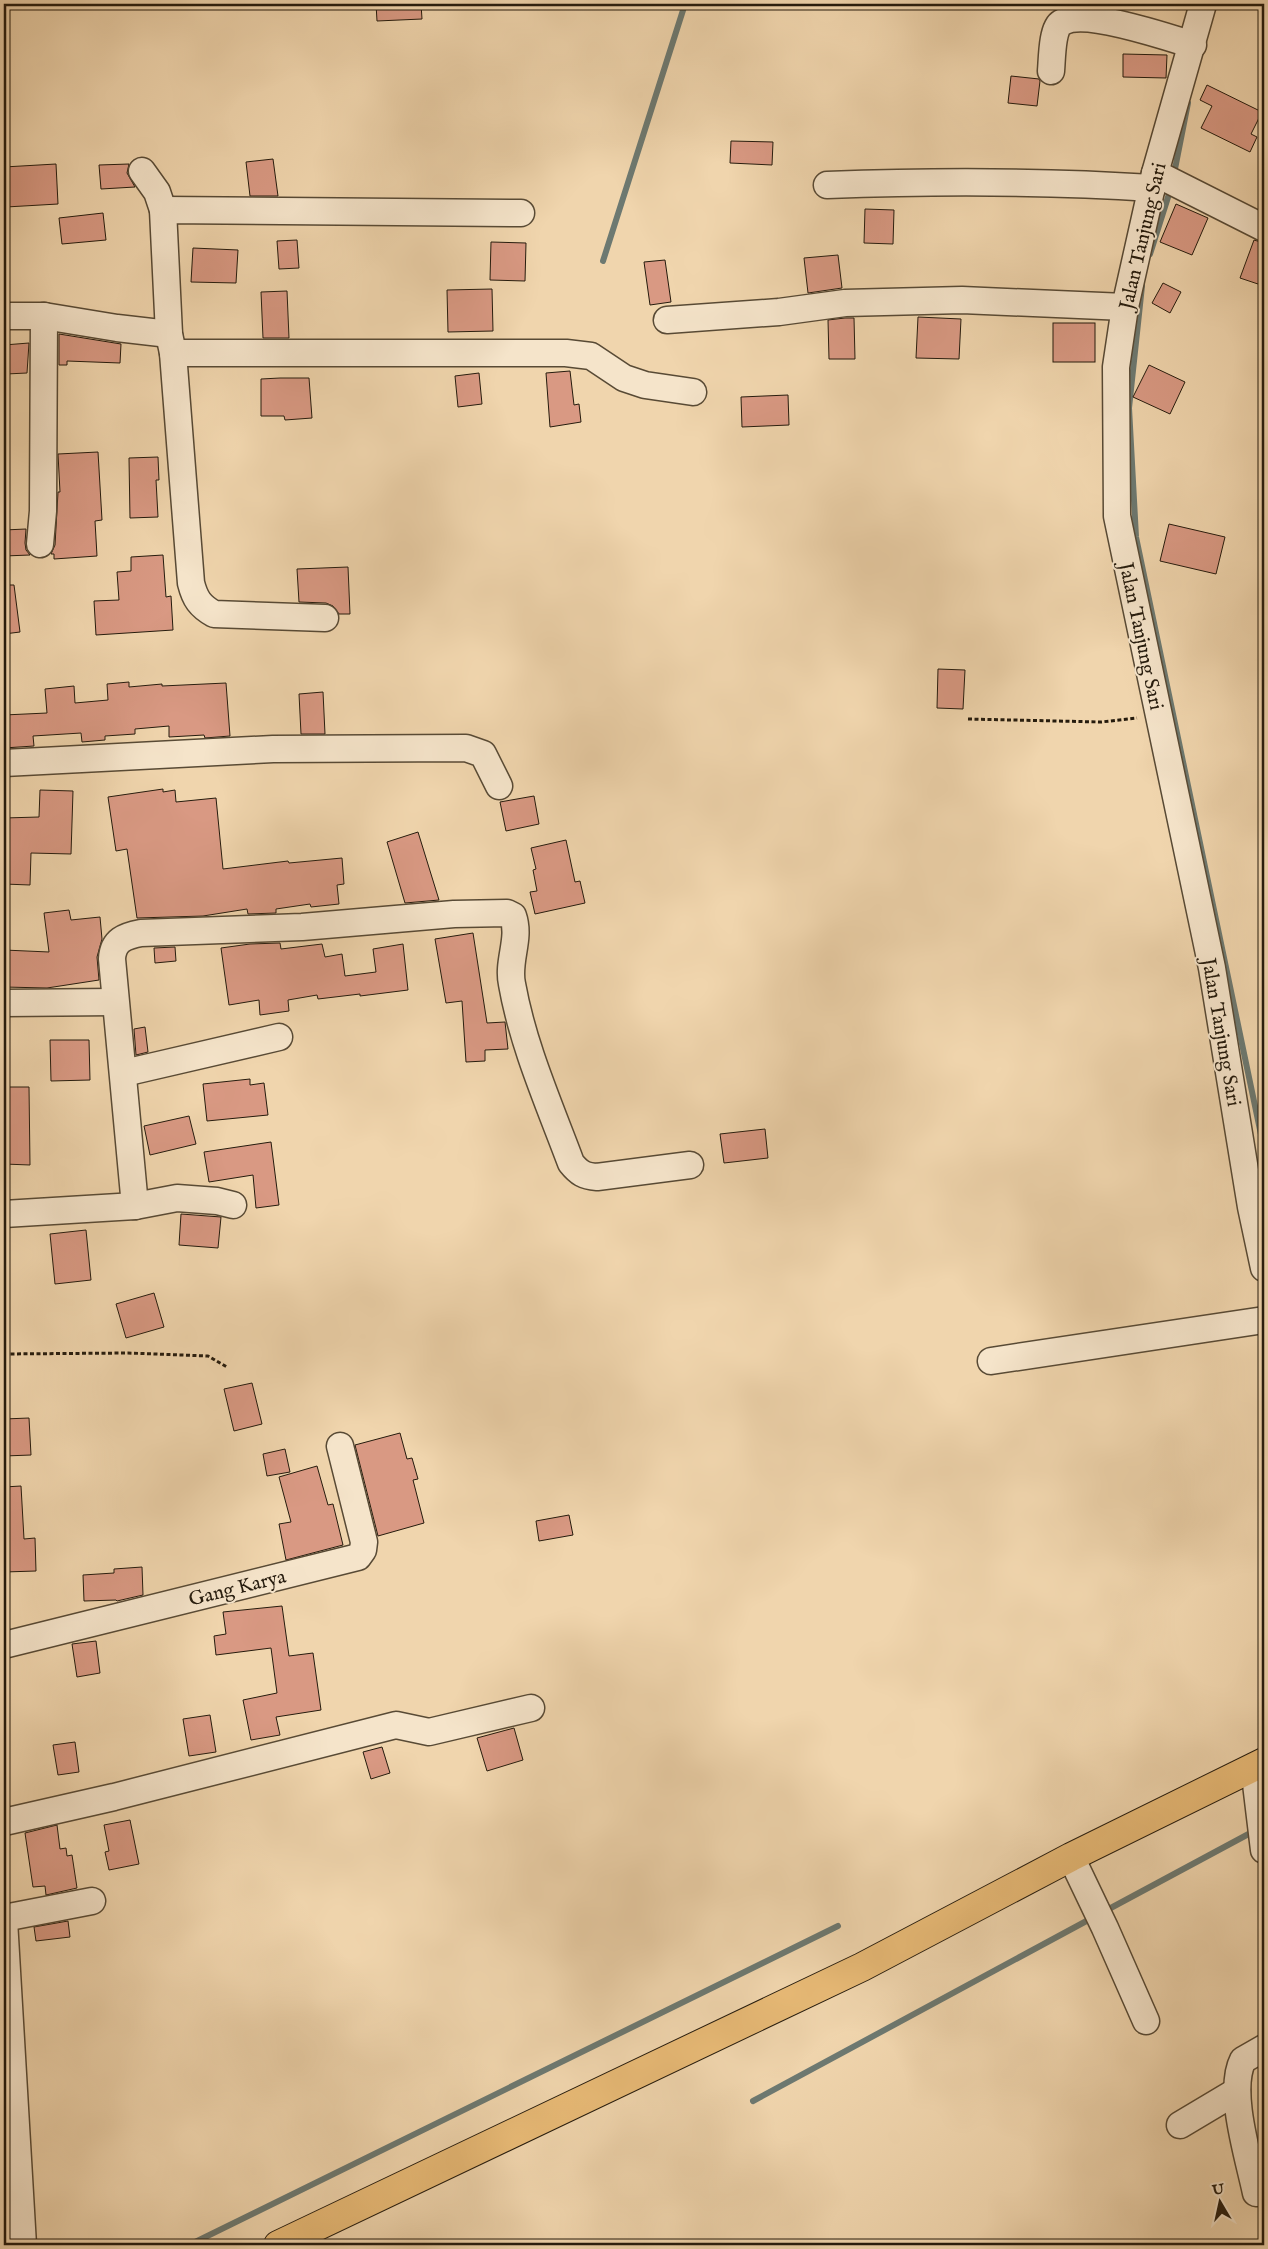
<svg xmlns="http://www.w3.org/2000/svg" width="1268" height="2249" viewBox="0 0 1268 2249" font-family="'IM FELL English',serif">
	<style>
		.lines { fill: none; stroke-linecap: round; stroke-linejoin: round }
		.stream { stroke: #6d7971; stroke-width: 6 }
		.building { fill: #d99983; stroke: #251b0d }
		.minor-casing { stroke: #584a35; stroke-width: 29 }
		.major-casing { stroke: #251b0d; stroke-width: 30 }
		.path { stroke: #251b0d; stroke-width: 3; stroke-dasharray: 4 2.5; stroke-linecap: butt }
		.minor { stroke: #f5e4ca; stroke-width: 26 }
		.major { stroke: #e8ba76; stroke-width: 28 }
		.labels { text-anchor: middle; stroke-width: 4; stroke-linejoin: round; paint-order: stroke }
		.street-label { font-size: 20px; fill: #251b0d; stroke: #f5e4ca }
	</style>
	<rect width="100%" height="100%" fill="#f0d5ad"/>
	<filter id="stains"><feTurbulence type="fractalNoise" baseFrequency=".004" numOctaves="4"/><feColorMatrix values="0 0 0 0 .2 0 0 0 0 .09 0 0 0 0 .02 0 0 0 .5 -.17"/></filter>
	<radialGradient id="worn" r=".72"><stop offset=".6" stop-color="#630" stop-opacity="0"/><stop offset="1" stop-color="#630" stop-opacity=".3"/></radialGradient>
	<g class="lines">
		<g class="stream">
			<polyline points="1174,174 1188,103"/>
			<polyline points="1150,254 1169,194"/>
			<polyline points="603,261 685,4"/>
			<polyline points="1142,286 1129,408 1136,537 1264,1149"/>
			<polyline points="1107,1910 1256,1830"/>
			<polyline points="753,2101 1092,1918"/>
			<polyline points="189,2245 838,1926"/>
		</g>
	</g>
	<g class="building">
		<polygon points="376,4 421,4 422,19 377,21"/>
		<polygon points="1123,54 1167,55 1166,78 1123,77"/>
		<polygon points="1011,76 1039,79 1040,81 1037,106 1008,103"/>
		<polygon points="1207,85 1262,112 1251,134 1257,137 1250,152 1201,128 1212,106 1200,100"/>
		<polygon points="731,141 773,142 772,165 730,163"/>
		<polygon points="273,159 278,196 250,196 246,162"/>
		<polygon points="56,164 58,204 6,207 4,167"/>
		<polygon points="129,164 127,173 135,187 101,189 99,165"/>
		<polygon points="1176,204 1208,218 1192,255 1160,242"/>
		<polygon points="865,209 894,210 893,244 864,243"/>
		<polygon points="103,213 106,240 62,244 59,218"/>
		<polygon points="297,240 299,268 279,269 277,241"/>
		<polygon points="1254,240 1264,243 1264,277 1261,285 1240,278"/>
		<polygon points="491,242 526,243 525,281 490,280"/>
		<polygon points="193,248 238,250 236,283 191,282"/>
		<polygon points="838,255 842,288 808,293 804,258"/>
		<polygon points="665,260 671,302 650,305 644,262"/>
		<polygon points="1163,283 1181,292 1170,313 1152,303"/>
		<polygon points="492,289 493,331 448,332 447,290"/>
		<polygon points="287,291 289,338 263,338 261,292"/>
		<polygon points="918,317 961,319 959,359 916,358"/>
		<polygon points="845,318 854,318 855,359 829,359 828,320"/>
		<rect x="1053" y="323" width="42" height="39"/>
		<polygon points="59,334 121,344 120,363 67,361 67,365 59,365"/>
		<polygon points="29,343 27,373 6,374 4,345"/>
		<polygon points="1149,365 1185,382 1170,414 1133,397"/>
		<polygon points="570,371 574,405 579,404 581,422 550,427 546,373"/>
		<polygon points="479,373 482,404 458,407 455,376"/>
		<polygon points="280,378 309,378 312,418 285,420 284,416 261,416 261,379"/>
		<polygon points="788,395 789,425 742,427 741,397"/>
		<polygon points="98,452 102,520 95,521 97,556 54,559 54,554 51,554 55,545 58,492 60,492 58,454"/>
		<polygon points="158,457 159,480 156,480 158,517 130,518 129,458"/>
		<polygon points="1169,524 1225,537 1216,574 1160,561"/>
		<polygon points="26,529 25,543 26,550 30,555 4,556 4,530"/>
		<polygon points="163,555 166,597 171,596 173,630 96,635 94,601 119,600 117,572 131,571 131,557"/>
		<polygon points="348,567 350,614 339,614 333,606 326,603 299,602 297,569"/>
		<polygon points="4,585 14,585 20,632 4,634"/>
		<polygon points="938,669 965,670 963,709 937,708"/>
		<polygon points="129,682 129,687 162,684 162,686 226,683 230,736 205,738 204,735 169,737 169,726 135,729 135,734 105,736 105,740 82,742 81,733 33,736 34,746 4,748 4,715 47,713 45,689 74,686 75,703 108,700 107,684"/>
		<polygon points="323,692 325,734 301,734 299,694"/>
		<polygon points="163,789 163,792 175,790 176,802 216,798 223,869 288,861 289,863 342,858 344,884 337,885 339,904 311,907 310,904 276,909 276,913 248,914 247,909 203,916 137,918 127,849 116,851 108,797"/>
		<polygon points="40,790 73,791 71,854 31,853 30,885 4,884 4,818 39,817"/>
		<polygon points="534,796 539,824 506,831 500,802"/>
		<polygon points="418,832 439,900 405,903 387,842"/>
		<polygon points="566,840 575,882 580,881 585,903 535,914 530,892 537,891 533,870 536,869 531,848"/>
		<polygon points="69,910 71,920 100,917 102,939 97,957 99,980 47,988 4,987 4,950 49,952 44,913"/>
		<polygon points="473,933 487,1023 505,1022 508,1049 485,1050 485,1061 466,1062 462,1001 446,1003 435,939"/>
		<polygon points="280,943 281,949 322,944 325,957 342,954 345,976 376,972 373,949 403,944 408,990 360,996 360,994 318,999 317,995 288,1000 289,1011 260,1015 259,1000 229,1005 221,948 250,944"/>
		<polygon points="175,947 176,961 155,963 154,948"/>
		<polygon points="145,1027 148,1052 136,1055 134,1029"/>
		<polygon points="50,1040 89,1040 90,1080 51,1081"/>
		<polygon points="250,1079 250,1085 264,1083 268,1115 207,1121 203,1084"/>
		<polygon points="4,1087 29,1087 30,1165 4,1164"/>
		<polygon points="189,1116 196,1144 150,1155 144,1126"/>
		<polygon points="765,1129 768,1158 724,1163 720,1134"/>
		<polygon points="271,1142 279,1205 256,1208 253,1175 209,1182 204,1152"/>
		<polygon points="181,1214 221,1217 218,1248 179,1245"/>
		<polygon points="86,1230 91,1280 55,1284 50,1234"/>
		<polygon points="154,1293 164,1327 126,1338 116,1304"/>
		<polygon points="252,1383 262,1424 234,1431 224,1389"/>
		<polygon points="29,1418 31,1455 4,1456 4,1419"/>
		<polygon points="400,1433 407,1459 412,1458 418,1479 413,1480 424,1523 378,1536 355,1445"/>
		<polygon points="285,1449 290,1472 267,1476 263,1454"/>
		<polygon points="317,1466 328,1505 333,1504 343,1545 286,1560 279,1524 291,1522 279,1477"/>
		<polygon points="21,1486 24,1539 35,1538 36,1571 4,1572 4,1487"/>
		<polygon points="569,1515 573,1535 539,1541 536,1521"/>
		<polygon points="142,1567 143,1595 117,1601 116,1600 84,1601 83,1575 114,1573 114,1569"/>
		<polygon points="282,1606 289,1656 313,1653 321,1710 276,1717 280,1735 251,1740 243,1700 277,1693 271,1648 216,1655 214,1636 226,1634 223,1612"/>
		<polygon points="96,1641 100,1673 77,1677 72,1644"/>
		<polygon points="210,1715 216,1752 189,1756 183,1719"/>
		<polygon points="514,1728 523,1760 487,1771 477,1738"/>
		<polygon points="75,1742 79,1772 58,1775 53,1745"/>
		<polygon points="382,1747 390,1773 371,1779 363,1752"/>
		<polygon points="130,1820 139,1864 109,1870 105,1852 109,1851 104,1825"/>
		<polygon points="57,1825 60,1849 66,1848 67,1856 72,1855 77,1888 46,1895 45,1886 33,1887 25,1833"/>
		<polygon points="68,1921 70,1937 36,1941 34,1927"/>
	</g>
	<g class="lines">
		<defs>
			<g id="minor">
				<polyline points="1203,4 1155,173 1125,307 1116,367 1117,516 1212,968 1251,1207 1264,1268"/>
				<path d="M1051,71C1052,60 1052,28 1061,23C1083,8 1167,37 1193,45"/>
				<polyline points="142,171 157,192 163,210"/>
				<polyline points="1155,173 1264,228"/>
				<path d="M827,185C936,181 1043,181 1152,188"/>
				<polyline points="4,316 44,316 117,328 169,334"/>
				<polyline points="667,320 779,312 845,303 962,300 1125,307"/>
				<polyline points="173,353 566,353 591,356 624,378 645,385 693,392"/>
				<polyline points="40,544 43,511 44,316"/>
				<path d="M325,618L214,614C200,606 195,599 191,583L173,353L169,334L163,210L521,213"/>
				<polyline points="4,763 273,749 466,748 483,754 499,786"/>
				<polyline points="4,1003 115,1002"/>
				<polyline points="124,1073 279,1037"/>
				<path d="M135,1206L112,959C113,940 125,936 141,933L302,927L454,914L507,913L513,916C521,939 507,961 512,984C523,1046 549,1104 571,1163C579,1173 584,1176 597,1177L690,1165"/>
				<polyline points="4,1214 135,1206 177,1198 217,1201 233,1205"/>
				<polyline points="991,1361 1264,1320"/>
				<polyline points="4,1645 358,1557 363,1550 364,1542 340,1446"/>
				<polyline points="1254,1767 1264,1850"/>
				<polyline points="4,1822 114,1797 396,1725 429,1732 531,1708"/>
				<polyline points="1071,1857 1105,1928 1146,2021"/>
				<polyline points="4,1918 92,1901"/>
				<polyline points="4,1920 23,2245"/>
				<polyline points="1180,2125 1237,2091"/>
				<path d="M1256,2193C1249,2159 1227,2091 1243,2060L1264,2048"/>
			</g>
			<polyline id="major" points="278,2245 862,1967 1071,1857 1264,1762"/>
		</defs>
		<use href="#minor" class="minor-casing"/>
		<use href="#major" class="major-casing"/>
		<g class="path">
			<polyline points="968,719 1101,722 1137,718"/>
			<polyline points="4,1354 128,1353 208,1356 227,1367"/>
		</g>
		<use href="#minor" class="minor"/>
		<use href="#major" class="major"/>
	</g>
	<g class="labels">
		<g class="street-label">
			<text transform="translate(1142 236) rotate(-77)" y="7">Jalan Tanjung Sari</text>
			<text transform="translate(1142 636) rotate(78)" y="7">Jalan Tanjung Sari</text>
			<text transform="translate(1222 1032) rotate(80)" y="7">Jalan Tanjung Sari</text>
			<text transform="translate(237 1587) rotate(-14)" y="7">Gang Karya</text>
		</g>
	</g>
	<rect width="1268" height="2249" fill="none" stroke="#f0d5ad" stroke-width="20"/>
	<rect x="5" y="5" width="1258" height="2239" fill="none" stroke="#251b0d" stroke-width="2.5"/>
	<rect x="10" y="10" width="1248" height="2229" fill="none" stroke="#251b0d"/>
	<g transform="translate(1220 2202) rotate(351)" stroke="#f5e4ca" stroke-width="4" paint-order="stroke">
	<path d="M0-4L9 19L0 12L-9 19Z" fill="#251b0d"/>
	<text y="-8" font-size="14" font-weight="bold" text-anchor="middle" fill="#251b0d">U</text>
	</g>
	<rect width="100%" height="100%" filter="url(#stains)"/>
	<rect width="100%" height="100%" fill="url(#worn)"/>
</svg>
